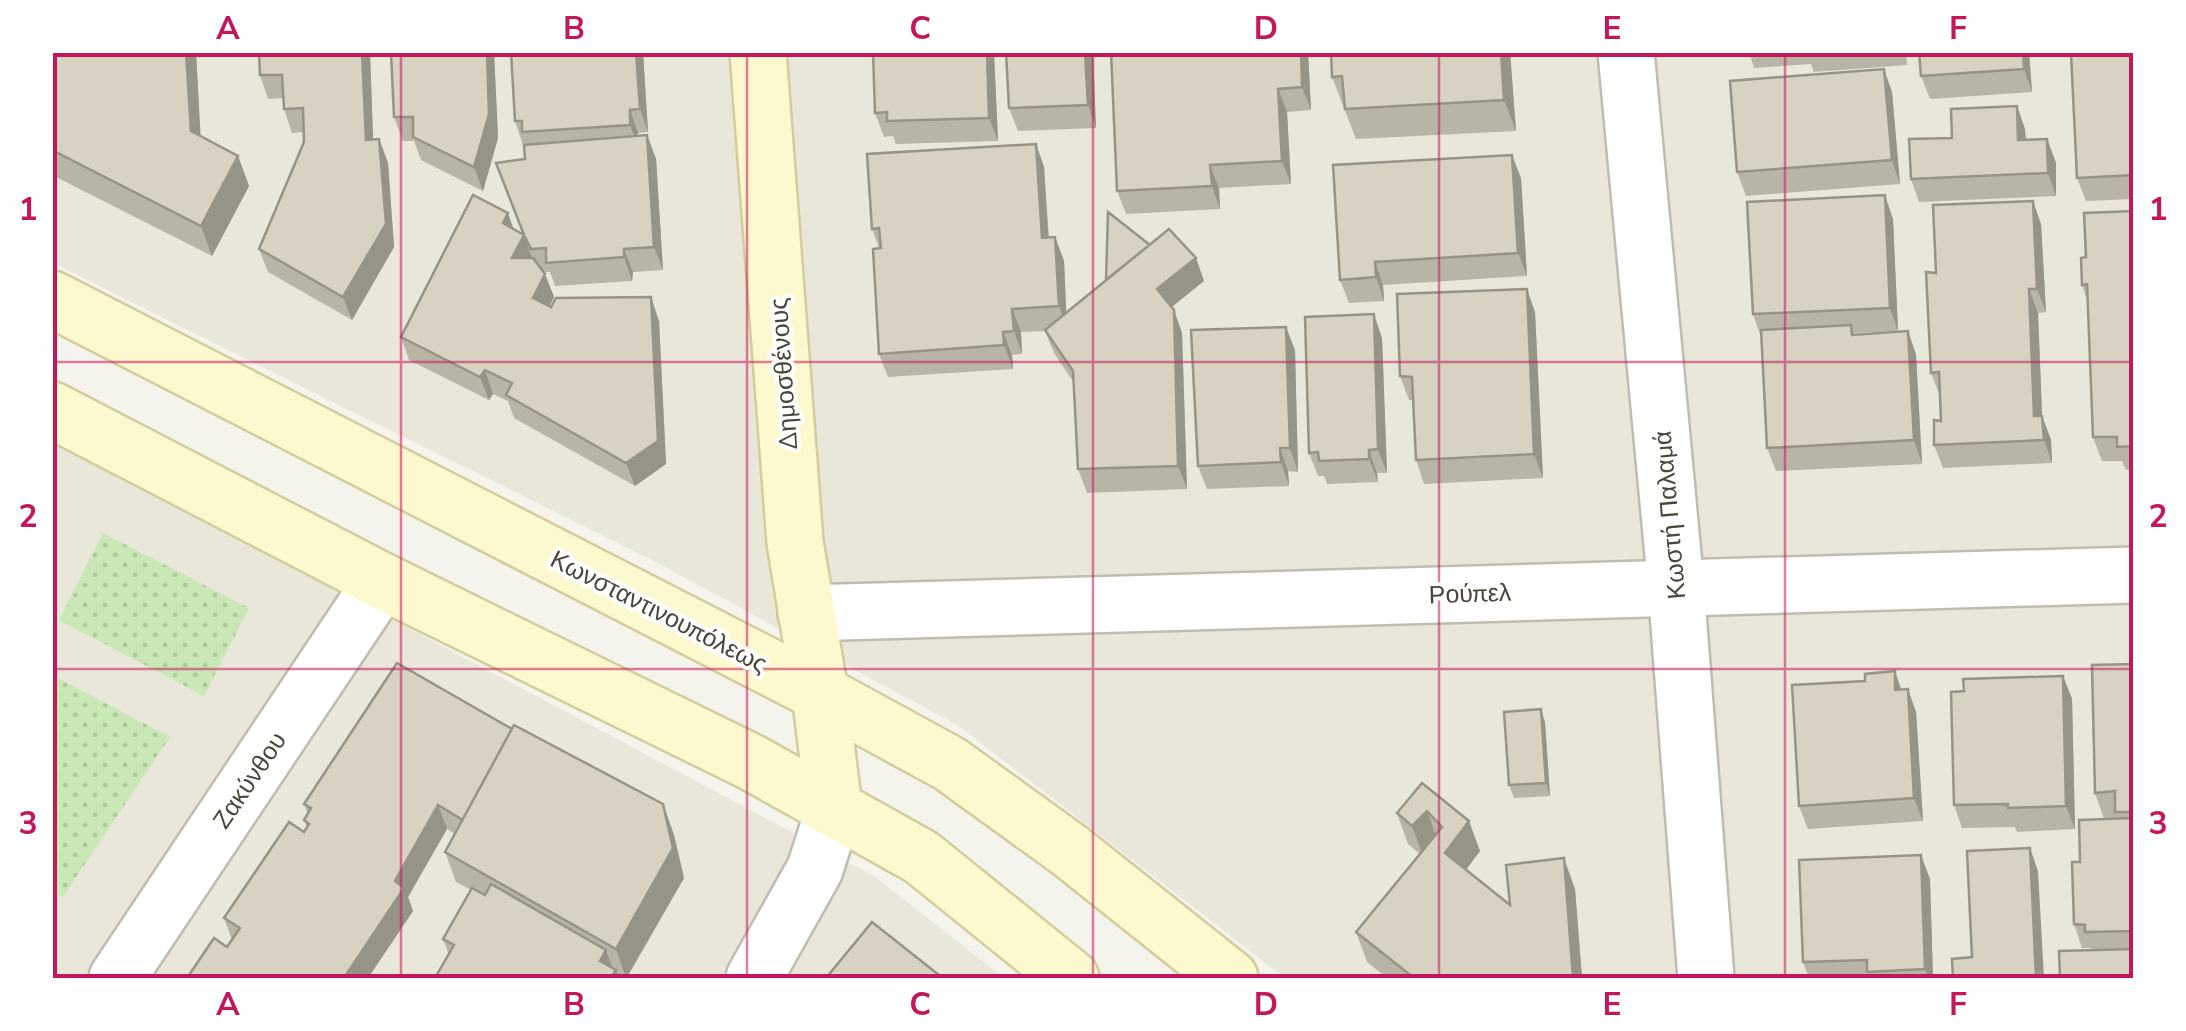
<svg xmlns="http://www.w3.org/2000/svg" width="2186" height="1031" viewBox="0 0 2186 1031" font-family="'Nunito Sans',sans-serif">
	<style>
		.residential { fill: #e9e7da }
		.park { fill: url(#park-dots) }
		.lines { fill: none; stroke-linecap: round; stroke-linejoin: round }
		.street-casing { stroke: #c1bdae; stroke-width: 60 }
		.secondary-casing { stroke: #d3cd9d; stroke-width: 60 }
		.street { stroke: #fff; stroke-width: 55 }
		.secondary { stroke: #fdf9ce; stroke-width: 55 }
		.wall { fill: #b9b5a6 }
		.shaded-wall { fill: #969387 }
		.building { fill: #d7d2c1; stroke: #969387; stroke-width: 2.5 }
		.grid { fill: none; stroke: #c2185b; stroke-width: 2.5; stroke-opacity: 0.55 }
		.labels { text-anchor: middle; stroke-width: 8; stroke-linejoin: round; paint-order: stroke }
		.street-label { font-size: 25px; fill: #4a4639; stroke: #fff }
		.neatline { fill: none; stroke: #c2185b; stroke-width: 4 }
		.grid-label { font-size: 32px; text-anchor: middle; font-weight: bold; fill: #c2185b }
	</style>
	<defs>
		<pattern id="park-dots" width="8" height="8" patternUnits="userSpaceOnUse" patternTransform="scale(2.5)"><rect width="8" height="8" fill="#cae8b6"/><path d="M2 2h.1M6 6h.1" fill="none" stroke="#afc89d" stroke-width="1.8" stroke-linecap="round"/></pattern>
	</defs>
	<rect width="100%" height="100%" fill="#f5f4ec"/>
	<g class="residential">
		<polygon points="52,53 2133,53 2133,978 1285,978 959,726 654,561 53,263"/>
		<polygon points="52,438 874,876 1004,978 53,978"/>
	</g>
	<g class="park">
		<polygon points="103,533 249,608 204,696 59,620"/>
		<polygon points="58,678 170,737 63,897 52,892 52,709"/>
	</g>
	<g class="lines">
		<defs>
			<g id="street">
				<polyline points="1626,52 1676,587 1706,978"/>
				<polyline points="806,613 2134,575"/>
				<polyline points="117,978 382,581"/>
				<polyline points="754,978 815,869 834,809"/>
			</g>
			<g id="secondary">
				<polyline points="758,52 795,542 820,693 834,809"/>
				<polyline points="52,299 820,693 950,764 1069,850 1230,978"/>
				<polyline points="52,410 382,581 751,762 921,857 1071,978"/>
			</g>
		</defs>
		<use href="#street" class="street-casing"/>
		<use href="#secondary" class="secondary-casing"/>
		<use href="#street" class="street"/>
		<use href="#secondary" class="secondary"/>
	</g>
	<g class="wall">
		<polygon points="52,52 196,52 200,136 238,156 249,186 212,256 52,175"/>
		<polygon points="259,52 370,52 373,140 379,139 388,163 394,247 352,320 268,272 259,249 304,142 304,132 292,133 284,109 283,98 268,99 260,75"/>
		<polygon points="391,52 494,52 498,138 483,191 421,160 414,141 403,141 394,117"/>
		<polygon points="511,52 643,52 648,132 638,133 638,136 647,135 656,159 663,270 633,272 632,281 555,286 550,272 544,272 554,297 549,306 659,321 666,464 635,486 514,418 508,401 493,394 489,400 409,360 401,337 514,229 523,234 527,144 523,145 515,121"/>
		<polygon points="994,52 998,141 896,144 893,136 884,137 875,113"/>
		<polygon points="1093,52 1096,128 1018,131 1009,108"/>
		<polygon points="1308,52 1311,110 1287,112 1291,184 1219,188 1220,209 1126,214 1117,191"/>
		<polygon points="1331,52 1510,52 1516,131 1356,139 1332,77"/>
		<polygon points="1749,52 1906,52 1907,65 1814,72 1811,64 1754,68"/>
		<polygon points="2029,52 2032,92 1930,99 1921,76"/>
		<polygon points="2134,52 2134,199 2086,201 2077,178"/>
		<polygon points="1892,92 1900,184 1746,196 1737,172"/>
		<polygon points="2017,106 2025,129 2026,140 2047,139 2056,163 2056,196 1919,202 1911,179 1952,138"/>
		<polygon points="1044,167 1049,238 1055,237 1064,261 1066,313 1150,245 1196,258 1204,281 1172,307 1182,333 1187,489 1087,493 1078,469 1074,383 1054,353 1045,331 1021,332 1022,354 1012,355 1013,369 888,377 879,354 879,248 872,229"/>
		<polygon points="1521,178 1527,276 1383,285 1384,301 1349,303 1340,280"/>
		<polygon points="2134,211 2134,470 2126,470 2122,461 2102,461 2093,437 2088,302 2082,285 2086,257"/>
		<polygon points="1893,219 1898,331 1854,333 1854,335 1908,331 1916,355 1922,464 1776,471 1767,448 1761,337 1753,314"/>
		<polygon points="2041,224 2046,312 2038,313 2042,416 2051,440 2052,463 1943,468 1934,445 1941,421 1940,396 1931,373 1936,273"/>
		<polygon points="1535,312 1543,478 1424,484 1416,460 1413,400 1409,400 1400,376"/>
		<polygon points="1382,338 1387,473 1377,473 1378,482 1327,484 1324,476 1318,476 1309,453"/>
		<polygon points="1295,350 1298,472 1288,471 1289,486 1207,489 1198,466"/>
		<polygon points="2134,664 2134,978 2092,950 2091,948 2082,948 2074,924 2080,862 2104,819 2095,793"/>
		<polygon points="2063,676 2072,699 2075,829 2017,832 2015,827 1962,828 1954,805 1964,691"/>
		<polygon points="1901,689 1916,712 1923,821 1808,829 1799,806"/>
		<polygon points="1545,722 1550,796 1514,798 1509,785"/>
		<polygon points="512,729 663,804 674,835 684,878 627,978 618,975 449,955 443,939 471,890 456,882 445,852 455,834 447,829 408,897 413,911 368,978 187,978 227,947 232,940 224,918 304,832 307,827 304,820 308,814 304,804"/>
		<polygon points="1422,783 1480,851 1466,870 1510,905 1575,889 1582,978 1387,978 1367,962 1356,932 1420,854 1408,844 1397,813"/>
		<polygon points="1930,879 1933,978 1809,978 1803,962"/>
	</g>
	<g class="shaded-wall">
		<polygon points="186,52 196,52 202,161 191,131"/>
		<polygon points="362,52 370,52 374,164 366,140"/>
		<polygon points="487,52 494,52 498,138 483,191 474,167"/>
		<polygon points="636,52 643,52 648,132 640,109"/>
		<polygon points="987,52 994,52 998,141 989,118"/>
		<polygon points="1085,52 1093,52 1096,128 1088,105"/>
		<polygon points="1301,52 1308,52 1311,110 1302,87"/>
		<polygon points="1501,52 1510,52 1516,131 1504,100"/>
		<polygon points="2023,52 2029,52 2032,92 2024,69"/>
		<polygon points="1884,69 1892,92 1900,184 1892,160"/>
		<polygon points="1278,89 1287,112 1291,184 1282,161"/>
		<polygon points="2017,106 2025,129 2027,164 2018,140"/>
		<polygon points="630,110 638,133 639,149 630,125"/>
		<polygon points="647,135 656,159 663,270 654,247"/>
		<polygon points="379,139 388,163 394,247 352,320 343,297"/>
		<polygon points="2047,139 2056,163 2056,196 2048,173"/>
		<polygon points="1036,144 1044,167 1050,262 1042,238"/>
		<polygon points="1512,155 1521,178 1527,276 1518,253"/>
		<polygon points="238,156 249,186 212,256 201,226"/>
		<polygon points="1210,165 1219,188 1220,209 1212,186"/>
		<polygon points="1885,195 1893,219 1898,331 1890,308"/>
		<polygon points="2033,201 2041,224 2046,312 2037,289"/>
		<polygon points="508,213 516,236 503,223"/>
		<polygon points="524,235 532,258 512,258"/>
		<polygon points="1055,237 1064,261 1067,329 1059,306"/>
		<polygon points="624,249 633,272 632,281 624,257"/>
		<polygon points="1196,258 1204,281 1165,312 1157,289"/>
		<polygon points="1375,262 1383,285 1384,301 1376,277"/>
		<polygon points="545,274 554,297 542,322 533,298"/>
		<polygon points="1527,289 1535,312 1543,478 1534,454"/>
		<polygon points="2029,289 2038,313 2043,439 2034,416"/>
		<polygon points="651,297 659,321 666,464 635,486 626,463"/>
		<polygon points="1012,309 1021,332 1022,354 1014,331"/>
		<polygon points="1174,310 1182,333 1187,489 1178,466"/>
		<polygon points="1374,314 1382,338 1387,473 1378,449"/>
		<polygon points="1286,327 1295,350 1298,472 1290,448"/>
		<polygon points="1908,331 1916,355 1922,464 1914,440"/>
		<polygon points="1003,332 1012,355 1013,369 1004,345"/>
		<polygon points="485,370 493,394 489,400 480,377"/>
		<polygon points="2042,416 2051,440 2052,463 2044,440"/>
		<polygon points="1280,448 1288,471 1289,486 1281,462"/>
		<polygon points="1369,450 1377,473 1378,482 1369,459"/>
		<polygon points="1895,671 1903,695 1895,690"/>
		<polygon points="2063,676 2072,699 2075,829 2066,806"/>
		<polygon points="1908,689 1916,712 1923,821 1914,798"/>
		<polygon points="1541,709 1545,722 1550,796 1546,783"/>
		<polygon points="663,804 674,835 684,878 626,978 616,949"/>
		<polygon points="438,805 447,829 408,897 413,911 368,978 344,978 395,881"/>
		<polygon points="1427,811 1438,842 1423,856 1412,826"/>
		<polygon points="1469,821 1480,851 1456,883 1445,853"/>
		<polygon points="2030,848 2038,871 2044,978 2036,978"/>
		<polygon points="1921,855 1930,879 1933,978 1929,978 1925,969"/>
		<polygon points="1564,858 1575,889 1582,978 1573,978"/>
		<polygon points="606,950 614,973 616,970 619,978 606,978 600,961"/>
	</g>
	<g class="building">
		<polygon points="52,52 186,52 191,131 238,156 201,226 52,150"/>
		<polygon points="259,52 362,52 366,140 379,139 386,224 343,297 259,249 304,142 303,108 284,109 282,75 260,75"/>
		<polygon points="391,52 487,52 489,114 474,167 413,137 413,117 394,117"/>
		<polygon points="511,52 636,52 640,109 630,110 630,125 522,132 522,121 515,121"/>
		<polygon points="873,52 987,52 989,118 887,121 887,112 875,113"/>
		<polygon points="1006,52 1085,52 1088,105 1009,108"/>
		<polygon points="1111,52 1301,52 1302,87 1278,89 1282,161 1210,165 1212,186 1117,191"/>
		<polygon points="1331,52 1501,52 1504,100 1345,109 1342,76 1332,77"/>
		<polygon points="1919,52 2023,52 2024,69 1921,76"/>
		<polygon points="2134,52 2134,175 2077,178 2071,53"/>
		<polygon points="1884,69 1892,160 1737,172 1730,81"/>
		<polygon points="2017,106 2018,140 2047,139 2048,173 1911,179 1909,139 1952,138 1951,109"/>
		<polygon points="647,135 654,247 624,249 624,257 546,263 546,248 531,249 524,235 512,258 533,258 545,274 533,298 551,307 556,298 651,297 658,441 626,463 506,395 512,383 485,370 480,377 401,337 473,195 508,213 503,223 524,235 496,163 525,159 524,145"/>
		<polygon points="1036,144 1042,238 1055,237 1059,306 1012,309 1014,331 1003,332 1004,345 879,354 873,249 881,248 879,228 872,229 867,154"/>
		<polygon points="1512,155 1518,253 1375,262 1376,277 1340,280 1333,165"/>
		<polygon points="1885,195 1890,308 1753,314 1747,202"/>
		<polygon points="2033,201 2037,289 2029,289 2034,416 2042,416 2044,440 1934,445 1934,420 1941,421 1939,372 1931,373 1926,272 1936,273 1933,205"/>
		<polygon points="2134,211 2134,446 2117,447 2117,437 2093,437 2087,284 2082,285 2081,258 2086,257 2084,213"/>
		<polygon points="1108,212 1150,245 1106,280"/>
		<polygon points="1169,229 1196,258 1157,289 1174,310 1178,466 1078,469 1073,371 1045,330"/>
		<polygon points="1527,289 1534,454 1416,460 1412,377 1400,376 1397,294"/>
		<polygon points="1374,314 1378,449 1369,450 1369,459 1319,461 1318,452 1309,453 1305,317"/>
		<polygon points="1851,325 1852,335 1908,331 1914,440 1767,448 1761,330"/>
		<polygon points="1286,327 1290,448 1280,448 1281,462 1198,466 1191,330"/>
		<polygon points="397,663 512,729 463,820 438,805 395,881 404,888 344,978 187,978 214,938 227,947 240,928 224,918 289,822 304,832 309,824 304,820 311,808 304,804"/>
		<polygon points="2134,664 2134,812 2115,812 2115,791 2095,793 2092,665"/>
		<polygon points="1895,671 1895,690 1908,689 1914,798 1799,806 1792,685 1865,681 1865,674"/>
		<polygon points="2063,676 2066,806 2008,808 2008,804 1954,805 1951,692 1964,691 1963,679"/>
		<polygon points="1541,709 1546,783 1509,785 1504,712"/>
		<polygon points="514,725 663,804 673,848 616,949 445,852"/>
		<polygon points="1422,783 1469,821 1445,853 1510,905 1506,865 1564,858 1573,978 1414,978 1356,932 1442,827 1427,811 1412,826 1397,813"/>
		<polygon points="2134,818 2134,931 2085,932 2085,925 2074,924 2072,862 2080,862 2079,820"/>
		<polygon points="2030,848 2036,978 1953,978 1952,959 1972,957 1967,851"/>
		<polygon points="1921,855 1925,969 1867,972 1867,960 1803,962 1799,860"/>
		<polygon points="491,884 606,950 600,961 616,970 611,978 435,978 454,945 443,939 472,888 485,895"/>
		<polygon points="872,922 939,975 936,978 826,978"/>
		<polygon points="2134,949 2134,978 2060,978 2059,951"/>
	</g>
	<path class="grid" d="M401,52V978M747,52V978M1093,52V978M1439,52V978M1785,52V978M52,362H2134M52,669H2134"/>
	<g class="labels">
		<g class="street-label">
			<text transform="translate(783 374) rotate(-94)" y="9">Δημοσθένους</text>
			<text transform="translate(1669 515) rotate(-95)" y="9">Κωστή Παλαμά</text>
			<text transform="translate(1470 593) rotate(-2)" y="9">Ρούπελ</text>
			<text transform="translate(659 611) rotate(27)" y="9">Κωνσταντινουπόλεως</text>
			<text transform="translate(249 780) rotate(-56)" y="9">Ζακύνθου</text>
		</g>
	</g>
	<rect width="2186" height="1031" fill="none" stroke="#ffffff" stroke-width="110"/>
	<rect x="55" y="55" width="2076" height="921" class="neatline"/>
	<g class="grid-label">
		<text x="228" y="39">A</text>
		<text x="574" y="39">B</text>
		<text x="920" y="39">C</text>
		<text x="1266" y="39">D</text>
		<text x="1612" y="39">E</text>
		<text x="1958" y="39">F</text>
		<text x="28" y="220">1</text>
		<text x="2158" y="220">1</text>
		<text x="28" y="527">2</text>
		<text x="2158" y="527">2</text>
		<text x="28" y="834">3</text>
		<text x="2158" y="834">3</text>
		<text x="228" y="1015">A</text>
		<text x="574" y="1015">B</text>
		<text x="920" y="1015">C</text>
		<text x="1266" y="1015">D</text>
		<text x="1612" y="1015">E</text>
		<text x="1958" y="1015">F</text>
	</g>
</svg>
